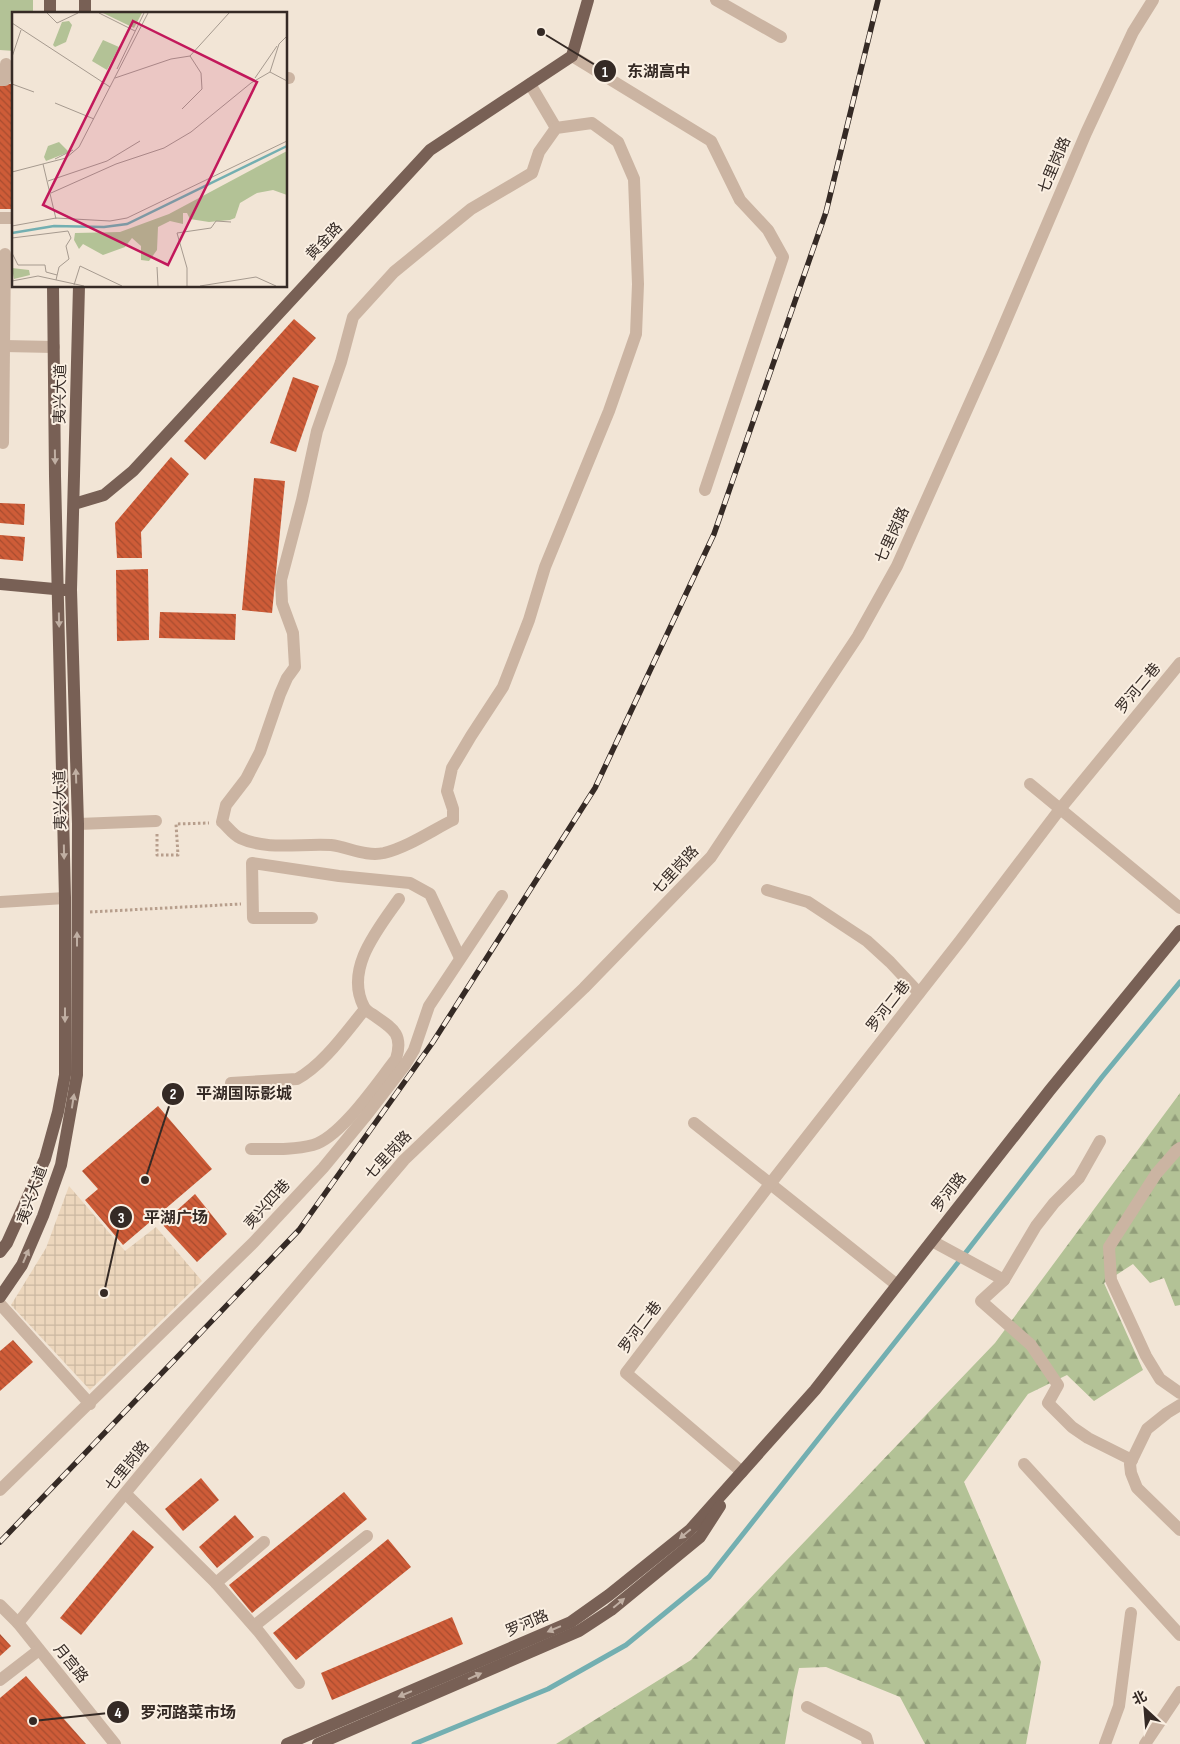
<svg xmlns="http://www.w3.org/2000/svg" width="1180" height="1744" viewBox="0 0 1180 1744" font-family="'Sofia Sans Condensed','Noto Sans SC',sans-serif">
	<style>
		.forest { fill: url(#forest-firs) }
		.pitch { fill: #b3c296 }
		.plaza { fill: url(#plaza-grid) }
		.lines { fill: none; stroke-linecap: round; stroke-linejoin: round }
		.stream { stroke: #73afb1; stroke-width: 5 }
		.building { fill: url(#building-back-hatch) }
		.path { stroke: #b79e8c; stroke-width: 3; stroke-dasharray: 2.5 2.5; stroke-linecap: butt }
		.minor { stroke: #cbb4a2; stroke-width: 12 }
		.major { stroke: #786055; stroke-width: 12 }
		.rail-casing { stroke: #352a25; stroke-width: 5.5 }
		.rail { stroke: #faefe2; stroke-width: 4; stroke-dasharray: 11; stroke-linecap: butt }
		.oneway { fill: #c0afa3 }
		.labels { text-anchor: middle; stroke-width: 4; stroke-linejoin: round; paint-order: stroke }
		.street-label { font-size: 15px; fill: #352a25; stroke: #faefe2 }
		.inset-river { fill: none; stroke: #73afb1; stroke-width: 2.5 }
		.inset-road { fill: none; stroke: #a69a8f; stroke-width: 1 }
		.view { fill: #c2185b; fill-opacity: 0.15; stroke: #c2185b; stroke-width: 2.5 }
		.inset-edge { fill: none; stroke: #352a25; stroke-width: 2.5 }
		.leader { fill: none; stroke: #352a25; stroke-width: 2 }
		.callout-dot { fill: #352a25; stroke: #faefe2; stroke-width: 2 }
		.mark-label { font-size: 15px; text-anchor: middle; font-weight: bold; fill: #fff }
		.callout-label { font-size: 16px; text-anchor: middle; font-weight: bold; fill: #352a25; stroke: #faefe2; stroke-width: 4; stroke-linejoin: round; paint-order: stroke }
	</style>
	<defs>
		<pattern id="forest-firs" width="22" height="20" patternUnits="userSpaceOnUse" patternTransform="scale(1.25)"><rect width="22" height="20" fill="#b3c296"/><path d="M5 1l3.5 6h-7zM16 11l3.5 6h-7z" fill="#929e7a"/></pattern>
		<pattern id="plaza-grid" width="8" height="8" patternUnits="userSpaceOnUse" patternTransform="scale(1.25)"><rect width="8" height="8" fill="#ecd6bc"/><path d="M0 4h8M4 0v8" fill="none" stroke="#cbb8a1"/></pattern>
		<pattern id="building-back-hatch" width="6" height="6" patternUnits="userSpaceOnUse" patternTransform="scale(1.25)"><rect width="6" height="6" fill="#ce5c38"/><path d="M-1 5l2 2M0 0l6 6M5-1l2 2" fill="none" stroke="#a84c2f"/></pattern>
	</defs>
	<rect width="100%" height="100%" fill="#f2e5d6"/>
	<polygon class="forest" points="1180,1093 1180,1305 1175,1306 1164,1278 1150,1283 1133,1264 1104,1283 1143,1370 1094,1401 1067,1375 1028,1394 964,1482 1041,1662 1026,1744 925,1744 900,1697 826,1667 799,1668 794,1690 785,1744 556,1744 691,1660 995,1343"/>
	<polygon class="pitch" points="0,0 33,0 33,14 14,14 14,51 0,50"/>
	<polygon class="plaza" points="69,1186 125,1251 156,1227 202,1281 90,1390 11,1305 46,1248"/>
	<g class="lines">
		<polyline class="stream" points="414,1744 548,1689 626,1645 709,1577 953,1269 1102,1077 1180,982"/>
	</g>
	<g class="building">
		<polygon points="0,84 12,84 14,209 0,209"/>
		<polygon points="294,319 316,338 205,460 184,441"/>
		<polygon points="293,377 319,386 296,452 270,443"/>
		<polygon points="171,457 189,474 141,532 142,558 117,558 115,523"/>
		<polygon points="254,478 285,481 272,613 242,610"/>
		<polygon points="0,503 25,504 24,525 0,523"/>
		<polygon points="0,535 25,537 23,561 0,559"/>
		<polygon points="148,569 149,640 117,641 116,570"/>
		<polygon points="160,612 236,614 235,640 159,638"/>
		<polygon points="158,1106 212,1169 123,1245 85,1200 98,1189 82,1171"/>
		<polygon points="195,1194 227,1234 197,1262 162,1224"/>
		<polygon points="13,1340 33,1362 0,1391 0,1351"/>
		<polygon points="201,1478 219,1500 183,1531 165,1509"/>
		<polygon points="344,1492 367,1519 252,1613 229,1585"/>
		<polygon points="235,1515 254,1537 217,1568 199,1547"/>
		<polygon points="133,1530 154,1547 81,1635 60,1618"/>
		<polygon points="388,1539 411,1567 296,1660 273,1633"/>
		<polygon points="452,1617 463,1644 332,1700 321,1673"/>
		<polygon points="0,1634 11,1646 0,1656"/>
		<polygon points="26,1676 86,1744 0,1744 0,1698"/>
	</g>
	<g class="lines">
		<g class="path">
			<polyline points="157,834 157,855 178,855 176,824 209,823"/>
			<polyline points="90,912 241,904"/>
		</g>
		<g class="minor">
			<polyline points="716,0 781,37"/>
			<polyline points="572,56 711,141 740,200 768,230 783,257 705,490"/>
			<polyline points="286,78 289,78"/>
			<polyline points="0,80 5,80 6,64"/>
			<polyline points="530,84 556,128"/>
			<path d="M592,123L618,142L634,179L638,284L636,334L609,411L545,567L529,620L503,687L471,736L452,768L447,791L453,809V820C431,831 408,847 384,853C366,857 348,847 331,845C301,843 268,851 240,838C233,835 228,827 222,822L226,805L246,779L260,752L280,694L287,678L295,667L293,633L282,603L281,580L302,500L317,431L341,362L353,317L394,272L471,209L532,173L539,152L556,128Z"/>
			<polyline points="0,218 14,218"/>
			<polyline points="4,346 54,347"/>
			<polyline points="3,443 5,254"/>
			<polyline points="1030,784 1180,908"/>
			<polyline points="78,824 156,821"/>
			<polyline points="767,890 808,902 867,941 890,962 919,993"/>
			<polyline points="0,902 65,898"/>
			<polyline points="312,918 253,918 252,863 339,876 410,883 430,894 460,958"/>
			<path d="M231,1083L297,1079C323,1065 346,1032 365,1009"/>
			<polyline points="694,1123 897,1285"/>
			<polyline points="1100,1141 1079,1178 1054,1203 1036,1226 1004,1280 981,1301 1031,1345 1058,1385 1048,1403 1072,1427 1088,1438 1132,1460"/>
			<polyline points="1180,1148 1177,1150 1156,1174 1109,1247 1111,1280 1146,1356 1160,1379 1180,1393"/>
			<path d="M251,1149C272,1149 294,1150 313,1145C341,1137 377,1083 396,1059C404,1033 392,1028 372,1014C369,1012 366,1011 364,1007C344,969 378,929 399,899"/>
			<polyline points="932,1241 1004,1280"/>
			<polyline points="0,1304 90,1404"/>
			<polyline points="1180,1405 1167,1413 1147,1429 1130,1464 1131,1473 1137,1488 1180,1530"/>
			<polyline points="1024,1464 1180,1635"/>
			<polyline points="742,1472 626,1373 770,1184 960,941 1060,809 1180,663"/>
			<polyline points="0,1490 254,1242 323,1168 365,1117 405,1065 414,1050 429,1006 502,896"/>
			<polyline points="126,1494 216,1583 259,1632 299,1683"/>
			<polyline points="216,1583 264,1542"/>
			<polyline points="0,1605 18,1623 115,1744"/>
			<polyline points="18,1623 258,1332 404,1160 584,988 711,857 858,636 897,566 993,351 1086,133 1133,32 1153,0"/>
			<polyline points="254,1626 367,1536"/>
			<polyline points="0,1680 39,1650"/>
			<polyline points="807,1707 866,1737 868,1744"/>
			<polyline points="1105,1744 1119,1706 1131,1613"/>
			<polyline points="1145,1744 1180,1692"/>
		</g>
		<g class="major">
			<polyline points="50,14 50,0"/>
			<polyline points="85,14 85,0"/>
			<polyline points="74,504 104,495 133,471 430,150 572,56 588,0"/>
			<polyline points="0,584 65,590"/>
			<polyline points="0,1252 7,1243 45,1159 58,1112 65,1075 65,898 55,476 53,286"/>
			<polyline points="0,1297 22,1265 43,1216 61,1165 77,1075 78,824 71,590 79,286"/>
			<polyline points="287,1744 571,1622 609,1595 690,1530 815,1390 1050,1090 1180,931"/>
			<polyline points="318,1744 579,1631 611,1610 700,1537 720,1506"/>
		</g>
		<defs>
			<polyline id="rail" points="0,1542 299,1230 433,1042 595,788 714,534 826,212 878,0"/>
		</defs>
		<use href="#rail" class="rail-casing"/>
		<use href="#rail" class="rail"/>
	</g>
	<defs><path id="oneway-solid" d="M-6-.8H1V-3.2L6.5 0L1 3.2V.8H-6Z" transform="scale(1.25)"/></defs>
	<g class="oneway">
		<use href="#oneway-solid" transform="translate(55 457) rotate(89)"/>
		<use href="#oneway-solid" transform="translate(59 620) rotate(89)"/>
		<use href="#oneway-solid" transform="translate(76 776) rotate(-92)"/>
		<use href="#oneway-solid" transform="translate(64 852) rotate(89)"/>
		<use href="#oneway-solid" transform="translate(77 939) rotate(-90)"/>
		<use href="#oneway-solid" transform="translate(65 1015) rotate(90)"/>
		<use href="#oneway-solid" transform="translate(73 1101) rotate(-81)"/>
		<use href="#oneway-solid" transform="translate(26 1256) rotate(-67)"/>
		<use href="#oneway-solid" transform="translate(685 1534) rotate(140)"/>
		<use href="#oneway-solid" transform="translate(619 1603) rotate(-40)"/>
		<use href="#oneway-solid" transform="translate(554 1629) rotate(157)"/>
		<use href="#oneway-solid" transform="translate(475 1676) rotate(-24)"/>
		<use href="#oneway-solid" transform="translate(405 1694) rotate(157)"/>
	</g>
	<g class="labels">
		<g class="street-label">
			<text transform="translate(1054 165) rotate(-67)" y="5">七里岗路</text>
			<text transform="translate(324 241) rotate(-47)" y="5">黄金路</text>
			<text transform="translate(60 394) rotate(-89)" y="5">夷兴大道</text>
			<text transform="translate(892 535) rotate(-65)" y="5">七里岗路</text>
			<text transform="translate(1138 688) rotate(-50)" y="5">罗河二巷</text>
			<text transform="translate(60 800) rotate(-91)" y="5">夷兴大道</text>
			<text transform="translate(675 870) rotate(-47)" y="5">七里岗路</text>
			<text transform="translate(888 1006) rotate(-52)" y="5">罗河二巷</text>
			<text transform="translate(388 1155) rotate(-47)" y="5">七里岗路</text>
			<text transform="translate(949 1192) rotate(-52)" y="5">罗河路</text>
			<text transform="translate(32 1195) rotate(-70)" y="5">夷兴大道</text>
			<text transform="translate(267 1204) rotate(-48)" y="5">夷兴四巷</text>
			<text transform="translate(640 1327) rotate(-53)" y="5">罗河二巷</text>
			<text transform="translate(127 1466) rotate(-51)" y="5">七里岗路</text>
			<text transform="translate(527 1623) rotate(-23)" y="5">罗河路</text>
			<text transform="translate(71 1663) rotate(51)" y="5">月宫路</text>
		</g>
	</g>
	<g transform="translate(12 12)">
		<rect width="275" height="275" fill="#f2e5d6"/>
		<path d="M47,130L57,140L34,149L32,145L36,134ZM0,256L17,258L18,263L2,267Z" fill="#b3c296"/>
		<path d="M275,139V183L261,178L245,181L228,191L223,206L218,208L197,210L178,207L175,201H171V212L158,209L146,215L145,238L137,249L129,248V234L120,226L113,235L91,243L71,232L67,237L62,228L63,221L108,220L157,202Z" fill="#b3c296"/>
		<path d="M91,1H130L122,16ZM57,9L60,13L54,30L43,35L41,33L50,10ZM91,28L107,35L95,58L80,49Z" fill="#b3c296"/>
		<path class="inset-river" d="M0,221L42,214L92,215L115,212L275,134"/>
		<path class="inset-road" d="M35,1L45,11L66,1M87,1L123,19M0,11L98,75M0,45L9,18M105,57L132,1M258,60L275,69M103,66L159,47L178,44L217,1M243,66L265,34M0,72L22,80M43,91L82,107M170,97L190,77L189,61L178,44M43,147L61,138M31,152L44,207M0,160L54,146L67,135L136,1M36,169L95,149L128,129M39,181L104,152L152,136L179,120L239,71L258,60L267,32L275,24M0,214L44,206L98,209L115,206L275,129M0,226L56,219L59,226L54,234L57,247L47,255L44,268M0,241L6,253H33L34,260L45,263M145,255L146,274M0,269L26,264L72,274M62,273L68,254L110,274M175,274V256L165,221L199,216L204,209L219,210M188,274L244,265L264,274"/>
		<path class="view" d="M121,9L245,70L156,253L31,193Z"/>
		<rect width="275" height="275" class="inset-edge"/>
	</g>
	<path class="leader" d="M541 32L605 71M145 1180L173 1094M104 1293L121 1217M33 1721L118 1712"/>
	<g class="callout-dot">
		<circle cx="541" cy="32" r="5"/>
		<circle cx="145" cy="1180" r="5"/>
		<circle cx="104" cy="1293" r="5"/>
		<circle cx="33" cy="1721" r="5"/>
		<circle cx="605" cy="71" r="12"/>
		<circle cx="173" cy="1094" r="12"/>
		<circle cx="121" cy="1217" r="12"/>
		<circle cx="118" cy="1712" r="12"/>
	</g>
	<g class="mark-label">
		<text x="605" y="77">1</text>
		<text x="173" y="1099">2</text>
		<text x="121" y="1223">3</text>
		<text x="118" y="1718">4</text>
	</g>
	<g class="callout-label">
		<text x="659" y="77">东湖高中</text>
		<text x="244" y="1099">平湖国际影城</text>
		<text x="176" y="1223">平湖广场</text>
		<text x="188" y="1718">罗河路菜市场</text>
	</g>
	<g transform="translate(1145 1709) rotate(334)" stroke="#faefe2" stroke-width="4" paint-order="stroke">
	<path d="M0-4L9 19L0 12L-9 19Z" fill="#352a25"/>
	<text y="-8" font-size="14" font-weight="bold" text-anchor="middle" fill="#352a25">北</text>
	</g>
</svg>
